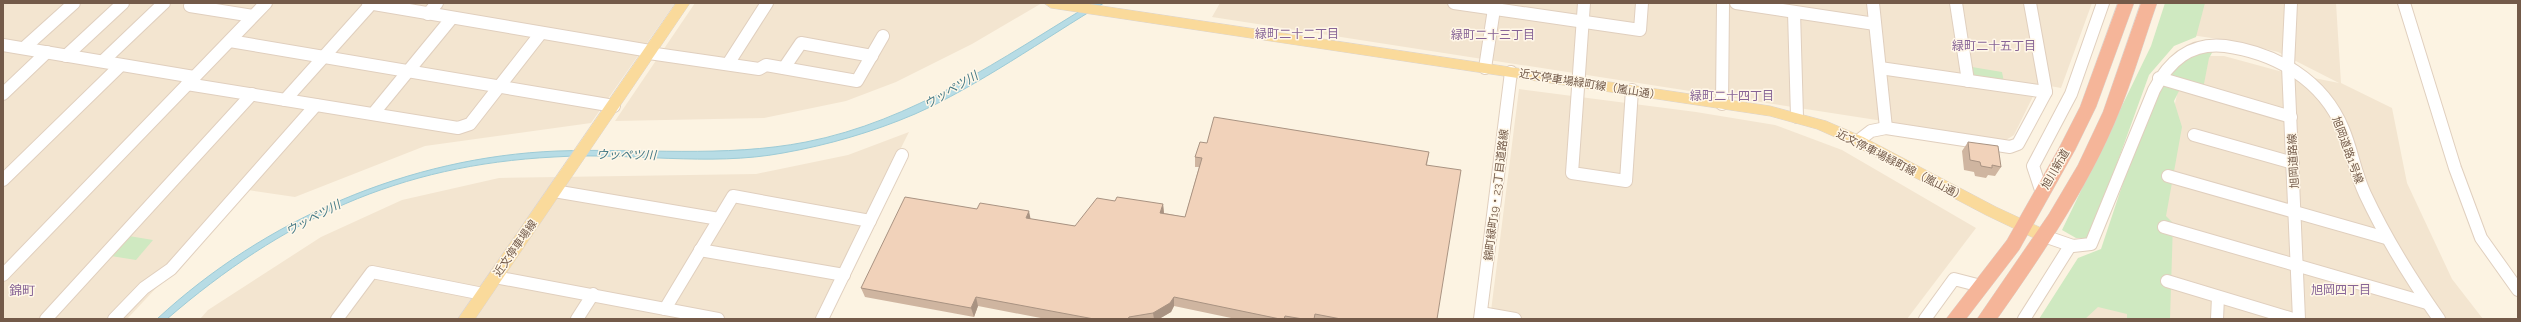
<svg xmlns="http://www.w3.org/2000/svg" width="2521" height="322" viewBox="0 0 2521 322" font-family="Raleway,'Noto Sans JP',sans-serif">
	<style>
		.residential { fill: #f3e5d0 }
		.green { fill: #cfe9c1 }
		.water { fill: #b7dce5; stroke: #9dcbd6 }
		.lines { fill: none; stroke-linecap: round; stroke-linejoin: round }
		.minor-casing { stroke: #e0cfbe; stroke-width: 14 }
		.major-casing { stroke: #dbd4d0; stroke-width: 1 }
		.highway-casing { stroke: #dbd4d0; stroke-width: 1 }
		.minor { stroke: #fff; stroke-width: 12 }
		.major { fill: #fada9b; fill-rule: evenodd }
		.highway { fill: #f5b599; fill-rule: evenodd }
		.wall { fill: #cfb5a0 }
		.shaded-wall { fill: #a99382 }
		.building { fill: #f1d2ba; stroke: #a99382 }
		.labels { text-anchor: middle; stroke-width: 3; stroke-linejoin: round; paint-order: stroke }
		.street-label { font-size: 11px; fill: #735a49; stroke: #fff7e8 }
		.neighbourhood-label { font-size: 12px; fill: #876496; stroke: #fff7e8 }
		.water-label { font-size: 12px; font-style: italic; fill: #437885; stroke: #fff7e8 }
		.quarter-label { font-size: 13px; fill: #876496; stroke: #fff7e8 }
	</style>
	<rect width="100%" height="100%" fill="#fcf3e2"/>
	<g class="residential">
		<polygon points="3,3 675,3 591,123 425,146 295,197 248,190 127,319 3,319"/>
		<polygon points="695,3 1042,3 972,44 896,82 846,101 764,118 615,121"/>
		<polygon points="1220,3 2092,3 2061,88 2039,84 2014,135 2006,140 1212,17"/>
		<polygon points="2198,3 2336,3 2341,83 2392,108 2407,183 2452,279 2483,319 2084,319 2138,260 2185,61 2201,56 2224,56 2279,71 2339,83 2278,52 2232,41 2191,35"/>
		<polygon points="1519,89 1696,112 1775,125 1842,150 1976,228 1907,319 1490,319"/>
		<polygon points="909,132 815,319 200,319 208,310 321,237 402,200 499,178 756,174 848,155"/>
	</g>
	<g class="green">
		<polygon points="2165,3 2205,3 2196,37 2174,46 2149,75 2090,238 2076,238 2062,230 2151,46"/>
		<polygon points="2216,46 2209,58 2203,89 2183,83 2174,101 2182,127 2166,216 2173,223 2170,319 2127,319 2127,314 2098,307 2085,319 2039,319 2078,258 2101,249 2154,90 2169,65"/>
		<polygon points="1972,67 2002,72 2004,82 1979,78 1973,74"/>
		<polygon points="129,236 153,240 136,260 111,256"/>
	</g>
	<path class="water" d="M1093,3H1104C1044,39 978,86 915,114C873,132 828,145 783,153C708,167 630,152 554,157C399,165 283,219 167,319H157C265,219 409,157 557,151C640,148 724,158 806,142C913,121 1002,58 1093,3Z"/>
	<g class="lines">
		<defs>
			<g id="minor">
				<polyline points="368,3 650,51"/>
				<polyline points="1454,3 1640,30 1642,3"/>
				<polyline points="1584,3 1572,173 1626,181 1632,90"/>
				<polyline points="1736,3 1875,24"/>
				<polyline points="1873,3 1886,128"/>
				<polyline points="1956,3 1968,81"/>
				<polyline points="2291,3 2288,66 2299,319"/>
				<polyline points="2404,3 2455,168 2481,238 2518,290"/>
				<polyline points="190,6 253,16"/>
				<polyline points="1794,12 1797,117"/>
				<polyline points="428,14 437,3"/>
				<polyline points="230,41 614,106"/>
				<polyline points="3,45 194,77"/>
				<polyline points="24,48 74,3"/>
				<polyline points="649,53 759,69 766,65 857,81 883,36"/>
				<polyline points="66,56 123,3"/>
				<polyline points="103,61 164,3"/>
				<polyline points="728,64 767,3"/>
				<polyline points="784,68 801,43 872,56"/>
				<polyline points="1485,68 1494,9"/>
				<polyline points="1880,68 2046,92"/>
				<polyline points="2159,78 2291,117"/>
				<polyline points="187,84 458,128 470,124 541,33"/>
				<polyline points="3,94 47,52"/>
				<polyline points="285,100 372,3"/>
				<polyline points="1722,104 1723,3"/>
				<polyline points="373,114 451,19"/>
				<polyline points="2194,135 2293,163"/>
				<polyline points="1858,141 1871,131 1886,128 2010,147 2018,144 2046,92 2030,3"/>
				<polyline points="2168,176 2386,238"/>
				<polyline points="3,180 121,65"/>
				<polyline points="554,191 719,219"/>
				<polyline points="2042,193 2033,166 2071,94 2103,3"/>
				<polyline points="2164,227 2427,303"/>
				<path d="M2044,236L2073,246L2091,244L2154,90C2169,61 2190,42 2225,46C2276,53 2323,80 2343,129C2352,150 2355,173 2365,194C2386,239 2411,279 2439,319"/>
				<polyline points="700,250 844,275"/>
				<polyline points="3,275 266,3"/>
				<polyline points="495,277 718,319"/>
				<polyline points="2167,281 2293,319"/>
				<polyline points="665,309 733,196 870,221"/>
				<polyline points="1481,313 1515,319"/>
				<polyline points="46,319 252,94"/>
				<polyline points="114,319 144,288 171,269 316,105"/>
				<polyline points="337,319 372,272 483,294"/>
				<polyline points="577,319 593,294"/>
				<polyline points="822,319 902,155"/>
				<polyline points="1480,319 1511,72"/>
				<polyline points="1925,319 1954,279 1981,286"/>
				<polyline points="2024,319 2070,246"/>
				<polyline points="2217,319 2218,297"/>
			</g>
			<g id="major">
				<polygon points="676,3 690,3 475,319 458,319"/>
				<polygon points="1044,3 1082,3 1770,106 1826,121 1863,137 1996,207 2050,232 2052,236 2050,240 2044,242 2038,240 1986,215 1853,145 1817,129 1770,116 1051,8"/>
			</g>
			<g id="highway">
				<polygon points="2118,3 2134,3 2096,107 2075,150 2019,250 1966,319 1946,319 2007,240 2059,148 2080,107"/>
				<path d="M2141,3H2157C2141,49 2128,96 2107,140C2077,204 2037,262 1997,319H1977L2049,214L2078,165L2103,112Z"/>
			</g>
		</defs>
		<use href="#minor" class="minor-casing"/>
		<use href="#major" class="major-casing"/>
		<use href="#highway" class="highway-casing"/>
		<use href="#minor" class="minor"/>
		<use href="#major" class="major"/>
		<use href="#highway" class="highway"/>
	</g>
	<g class="wall">
		<polygon points="1968,142 2001,167 1995,176 1988,175 1986,178 1975,176 1974,172 1964,170 1962,151"/>
		<polygon points="1207,143 1429,152 1427,165 1437,319 1236,319 1174,306 1171,312 1159,319 1046,319 978,306 974,317 865,297 861,288 1030,219 1075,226 1115,201 1163,204 1164,213 1185,217 1199,167 1195,167 1195,157"/>
	</g>
	<g class="shaded-wall">
		<polygon points="1163,204 1164,214 1160,213"/>
		<polygon points="1029,211 1031,221 1026,218"/>
		<polygon points="976,297 978,306 974,317 971,308"/>
		<polygon points="1174,297 1174,306 1171,312 1159,319 1154,319 1153,313"/>
	</g>
	<g class="building">
		<polygon points="1214,117 1429,152 1426,165 1461,170 1437,319 1341,319 1315,314 1314,319 1303,319 1285,316 1284,319 1280,319 1174,297 1170,303 1153,313 1129,317 1128,319 1094,319 976,297 971,308 861,288 905,197 977,209 980,203 1029,211 1026,218 1075,226 1097,198 1115,201 1117,197 1163,204 1160,213 1185,217 1202,158 1195,157 1200,142 1207,143"/>
		<polygon points="1968,142 1998,146 2001,167 1992,165 1992,168 1981,166 1980,162 1970,160"/>
	</g>
	<g class="labels">
		<g class="street-label">
			<text transform="translate(1590 84) rotate(9)" y="4">近文停車場緑町線（嵐山通）</text>
			<text transform="translate(2348 150) rotate(70)" y="4">旭岡道路1号線</text>
			<text transform="translate(2293 161) rotate(-93)" y="4">旭岡道路線</text>
			<text transform="translate(1901 165) rotate(27)" y="4">近文停車場緑町線（嵐山通）</text>
			<text transform="translate(2055 169) rotate(-60)" y="4">旭川新道</text>
			<text transform="translate(1496 195) rotate(-83)" y="4">錦町緑町19・23丁目道路線</text>
			<text transform="translate(515 248) rotate(-55)" y="4">近文停車場線</text>
		</g>
		<g class="neighbourhood-label">
			<text x="1297" y="38">緑町二十二丁目</text>
			<text x="1493" y="39">緑町二十三丁目</text>
			<text x="1994" y="50">緑町二十五丁目</text>
			<text x="1732" y="100">緑町二十四丁目</text>
			<text x="2341" y="294">旭岡四丁目</text>
		</g>
		<g class="water-label">
			<text transform="translate(951 90) rotate(-31)" y="4">ウッペツ川</text>
			<text transform="translate(626 155) rotate(1)" y="4">ウッペツ川</text>
			<text transform="translate(313 218) rotate(-28)" y="4">ウッペツ川</text>
		</g>
		<g class="quarter-label">
			<text x="22" y="295">錦町</text>
		</g>
	</g>
	<rect width="2521" height="322" fill="none" stroke="#735a49" stroke-width="8"/>
</svg>
